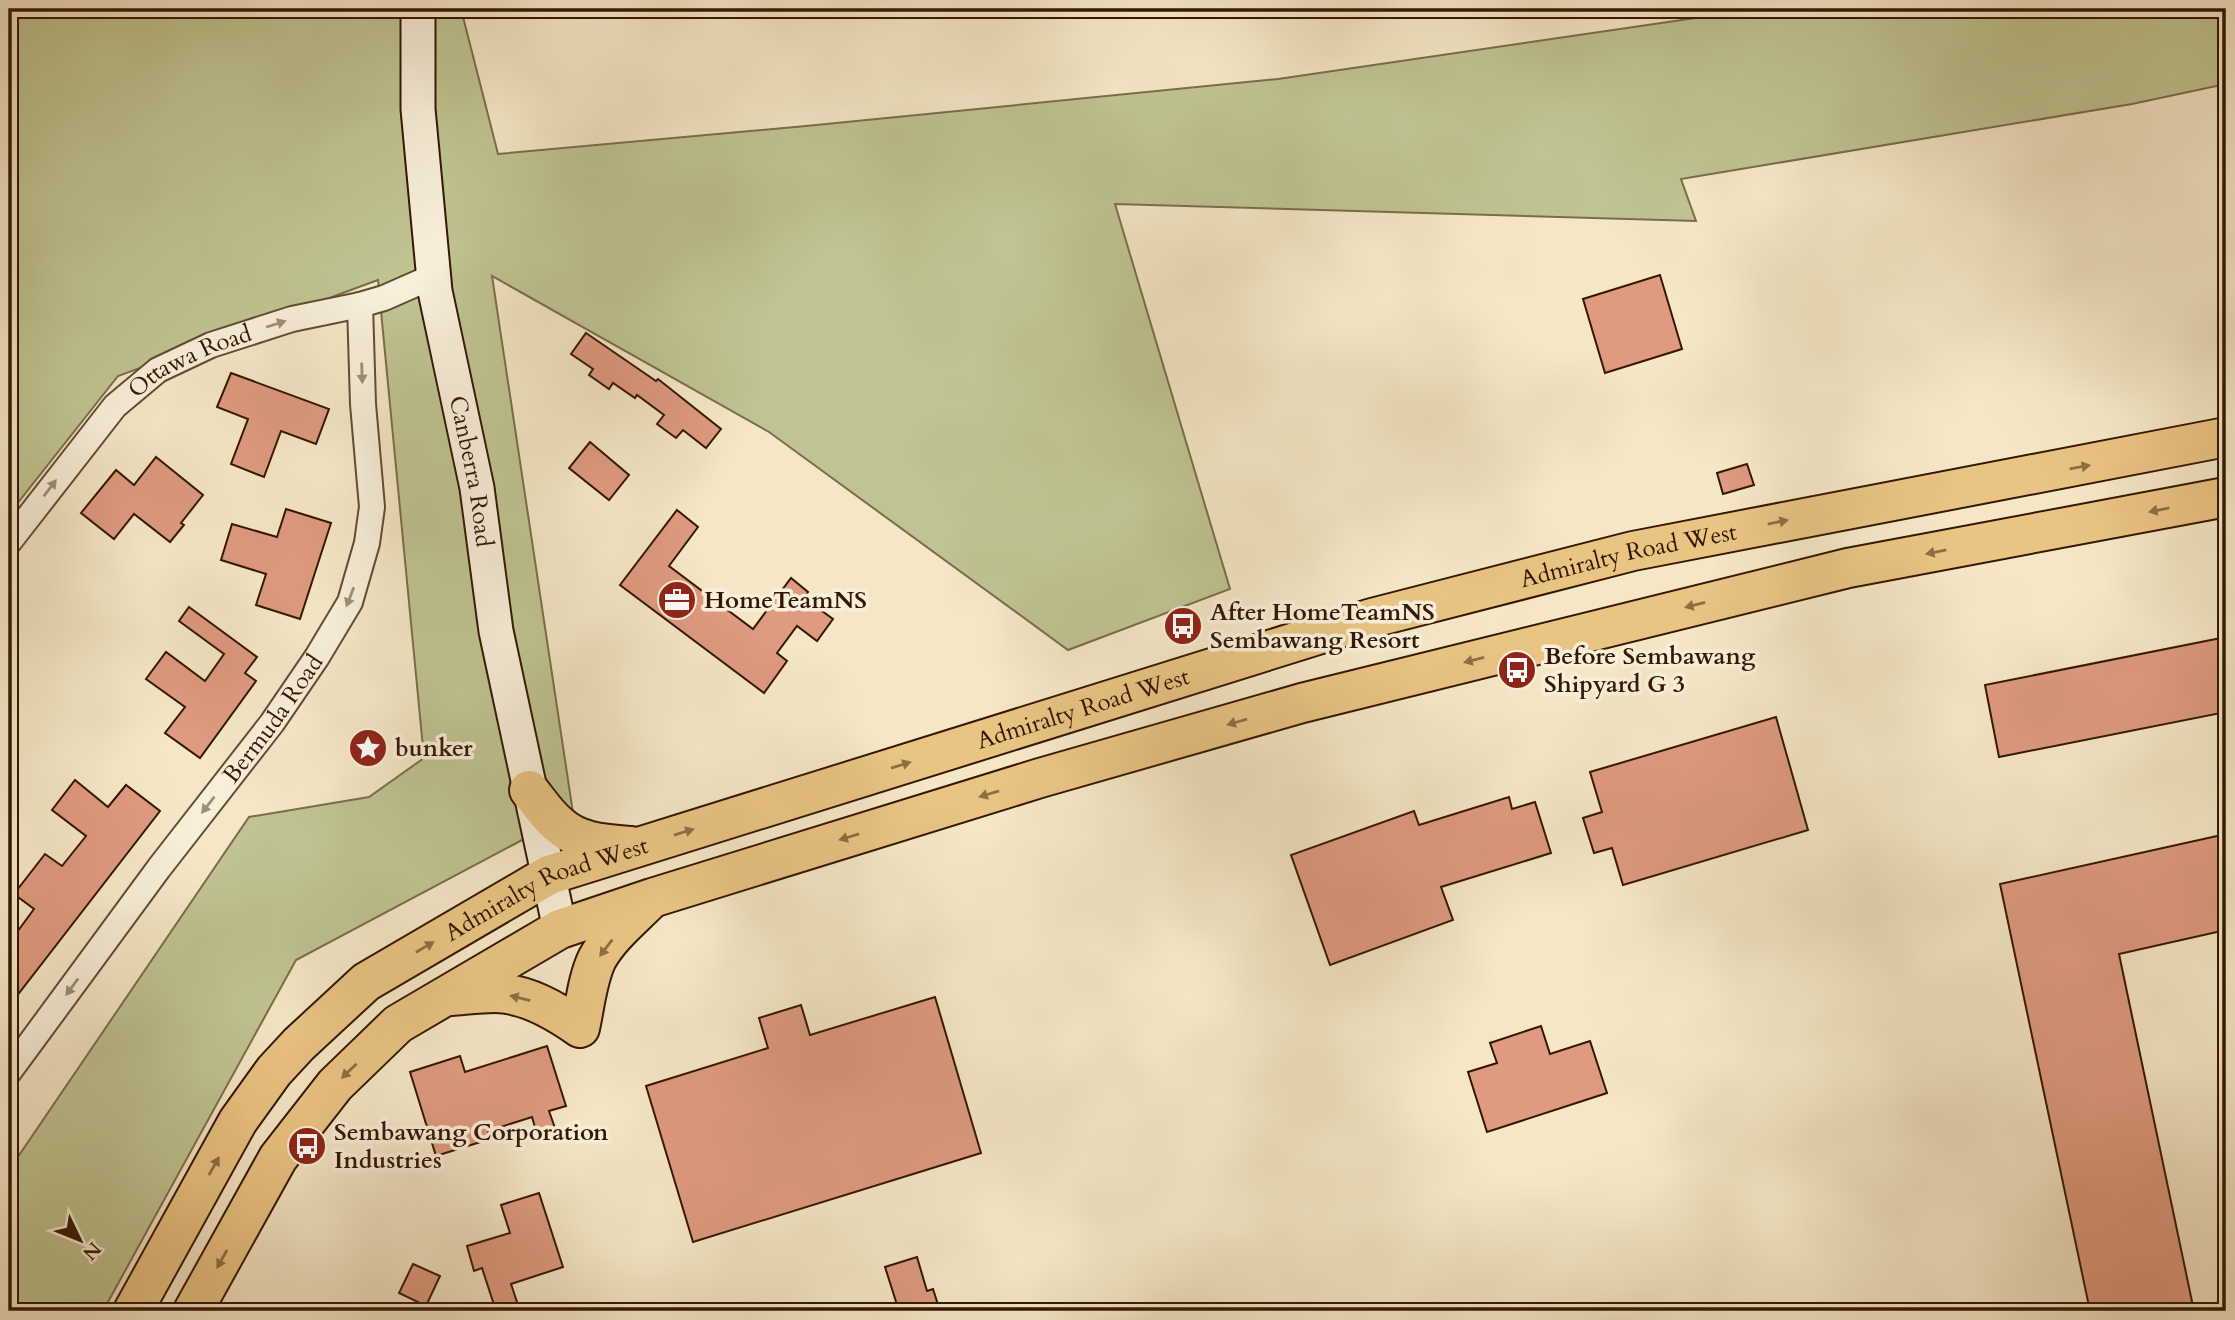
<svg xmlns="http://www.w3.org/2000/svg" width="2235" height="1320" viewBox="0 0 2235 1320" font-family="Cardo,serif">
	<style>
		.green { fill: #c0c492; stroke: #7a6e4a; stroke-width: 2 }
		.building { fill: #df9a7f; stroke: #341702; stroke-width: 2 }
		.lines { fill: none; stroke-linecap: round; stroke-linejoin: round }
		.minor-casing { stroke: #644b33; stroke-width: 28 }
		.secondary-casing { stroke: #341702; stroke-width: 37 }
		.primary-casing { stroke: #341702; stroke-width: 42 }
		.minor { stroke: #f8efda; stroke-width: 24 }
		.secondary { stroke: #f8efda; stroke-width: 33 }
		.primary { stroke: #eac483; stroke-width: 38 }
		.oneway { fill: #a08e79 }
		.oneway2 { fill: #8f6e42 }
		.labels { text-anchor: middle; stroke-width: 7; stroke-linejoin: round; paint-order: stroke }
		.street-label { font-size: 24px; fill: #341702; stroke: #f8efda }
		.poi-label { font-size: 24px; font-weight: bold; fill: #341702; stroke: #f8efda; text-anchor: start }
	</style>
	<rect width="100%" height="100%" fill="#f5e7c6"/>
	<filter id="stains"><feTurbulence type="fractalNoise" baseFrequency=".00286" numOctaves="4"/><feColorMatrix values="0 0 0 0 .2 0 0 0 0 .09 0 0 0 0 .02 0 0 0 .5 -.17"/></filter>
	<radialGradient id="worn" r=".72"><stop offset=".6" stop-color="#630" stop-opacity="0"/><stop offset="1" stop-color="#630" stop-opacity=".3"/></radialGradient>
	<polygon class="green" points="9,9 461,9 498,154 806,126 1278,79 1757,9 2226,9 2226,84 2132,104 1681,179 1696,221 1115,204 1230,589 1068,650 769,432 492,276 573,813 296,960 103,1311 9,1311 9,1170 249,817 369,797 424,758 378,280 118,376 9,514"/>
	<g class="building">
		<polygon points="1660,275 1682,349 1605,373 1583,299"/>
		<polygon points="586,333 656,381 658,379 721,429 706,448 683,430 676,438 657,424 664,415 637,395 635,398 613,383 609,389 589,375 593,369 571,354"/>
		<polygon points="231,373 329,409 316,444 281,431 264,477 231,464 248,419 217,407"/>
		<polygon points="590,442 629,475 609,500 569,468"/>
		<polygon points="156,457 203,495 181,523 184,525 170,542 134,514 114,539 81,513 116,470 134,485"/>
		<polygon points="1747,464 1754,485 1723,494 1717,473"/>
		<polygon points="286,509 331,523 300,619 256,605 266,574 221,560 232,524 277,537"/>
		<polygon points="677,510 698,527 669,566 753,629 791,578 808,592 804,598 833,619 817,641 797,626 777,653 787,661 764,693 620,585"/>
		<polygon points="189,607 257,657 245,673 256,681 200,758 165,733 185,707 146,679 166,652 205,681 224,654 179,621"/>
		<polygon points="2226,637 2226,712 1999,757 1985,685"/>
		<polygon points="1776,717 1808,830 1623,885 1612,848 1594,853 1583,818 1602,812 1590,772"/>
		<polygon points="75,780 108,807 126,785 160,811 9,1006 9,943 34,909 14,894 45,854 62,866 86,836 52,810"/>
		<polygon points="1509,797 1512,809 1535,802 1551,853 1441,887 1453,920 1330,965 1291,855 1414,811 1419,825"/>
		<polygon points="2226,834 2226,930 2119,954 2194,1311 2090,1311 2000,884"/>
		<polygon points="935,997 981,1153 693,1242 646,1086 768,1048 759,1018 801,1005 810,1035"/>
		<polygon points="1541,1026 1550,1054 1590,1041 1607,1093 1487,1132 1468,1072 1497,1063 1490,1043"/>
		<polygon points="547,1046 566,1106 549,1111 555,1128 537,1134 532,1117 488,1131 490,1139 436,1156 410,1072 460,1056 465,1072"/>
		<polygon points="539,1193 563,1267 511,1284 520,1311 496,1311 482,1268 474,1271 467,1246 510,1233 501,1205"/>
		<polygon points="917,1257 927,1291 933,1289 940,1311 899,1311 885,1267"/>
		<polygon points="413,1264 440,1276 426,1306 399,1293"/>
	</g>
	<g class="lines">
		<defs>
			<g id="minor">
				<path id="s1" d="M9,542L115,406L158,370L211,345L292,319L360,305L384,298L434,276"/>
				<path id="s2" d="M9,1072L159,868L272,723L317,657L350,602L367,543L372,507L363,404L360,305"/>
			</g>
			<g id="secondary">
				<path id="s3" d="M418,9V109L435,291L477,488L496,631L560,929"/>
			</g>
			<g id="primary">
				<path d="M529,790C538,801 547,815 558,824C578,843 605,844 631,846"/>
				<path d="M451,996C465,995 480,993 495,993C526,993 556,1011 580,1028C585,1006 587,980 597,959C609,937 631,919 648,902"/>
				<path id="s4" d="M133,1311L238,1121L274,1071L299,1044L366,982L549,875L1372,618L1633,551L2226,437"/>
				<polyline points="193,1311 278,1158 335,1085 398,1024 560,929 652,898 1040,778 1302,703 1848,568 2226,497"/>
			</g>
		</defs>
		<use href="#minor" class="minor-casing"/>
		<use href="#secondary" class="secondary-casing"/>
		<use href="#primary" class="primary-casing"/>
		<use href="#minor" class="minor"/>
		<use href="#secondary" class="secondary"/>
		<use href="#primary" class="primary"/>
	</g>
	<defs><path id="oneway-solid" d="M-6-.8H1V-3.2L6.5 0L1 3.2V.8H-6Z" transform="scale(1.75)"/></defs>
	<g class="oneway">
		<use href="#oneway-solid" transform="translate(276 324) rotate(-18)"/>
		<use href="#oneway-solid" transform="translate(362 373) rotate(88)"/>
		<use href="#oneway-solid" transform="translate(50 488) rotate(-53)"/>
		<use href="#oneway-solid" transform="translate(350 597) rotate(111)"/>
		<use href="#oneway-solid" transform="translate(208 805) rotate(128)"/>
		<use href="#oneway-solid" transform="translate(72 987) rotate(126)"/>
	</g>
	<g class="oneway2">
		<use href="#oneway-solid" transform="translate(2080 467) rotate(-10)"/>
		<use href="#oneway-solid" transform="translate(2159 510) rotate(169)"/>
		<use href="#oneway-solid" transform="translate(1778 522) rotate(-11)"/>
		<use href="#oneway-solid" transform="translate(1936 552) rotate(169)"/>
		<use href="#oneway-solid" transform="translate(1695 605) rotate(166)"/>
		<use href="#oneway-solid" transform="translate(1474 660) rotate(166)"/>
		<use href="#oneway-solid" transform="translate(1237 722) rotate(164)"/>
		<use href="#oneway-solid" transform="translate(901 765) rotate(-17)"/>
		<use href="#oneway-solid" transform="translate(989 794) rotate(163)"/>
		<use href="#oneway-solid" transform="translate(684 832) rotate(-17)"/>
		<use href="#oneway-solid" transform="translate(849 837) rotate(163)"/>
		<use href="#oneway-solid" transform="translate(425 947) rotate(-30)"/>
		<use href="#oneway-solid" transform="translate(606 948) rotate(127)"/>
		<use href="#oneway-solid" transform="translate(520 998) rotate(-166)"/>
		<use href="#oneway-solid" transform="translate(349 1071) rotate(136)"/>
		<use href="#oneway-solid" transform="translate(214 1166) rotate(-61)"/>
		<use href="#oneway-solid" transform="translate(222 1259) rotate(119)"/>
	</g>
	<defs>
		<symbol id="office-disc" viewBox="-11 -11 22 22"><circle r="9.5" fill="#8f2418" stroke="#f8efda"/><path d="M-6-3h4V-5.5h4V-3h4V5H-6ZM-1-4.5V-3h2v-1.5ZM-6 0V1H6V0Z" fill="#fff"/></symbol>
		<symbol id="bus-disc" viewBox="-11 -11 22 22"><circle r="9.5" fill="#8f2418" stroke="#f8efda"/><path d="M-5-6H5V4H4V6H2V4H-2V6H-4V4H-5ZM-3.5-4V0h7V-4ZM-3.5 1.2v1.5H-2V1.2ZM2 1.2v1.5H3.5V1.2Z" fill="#fff"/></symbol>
		<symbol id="sight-disc" viewBox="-11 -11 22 22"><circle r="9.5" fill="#8f2418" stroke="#f8efda"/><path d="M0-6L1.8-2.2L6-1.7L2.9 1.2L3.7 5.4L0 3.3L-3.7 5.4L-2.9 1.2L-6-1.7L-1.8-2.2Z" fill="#fff"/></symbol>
	</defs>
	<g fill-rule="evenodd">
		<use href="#office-disc" x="655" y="578" width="44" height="44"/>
		<use href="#bus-disc" x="1161" y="604" width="44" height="44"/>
		<use href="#bus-disc" x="1495" y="648" width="44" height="44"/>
		<use href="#sight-disc" x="346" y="726" width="44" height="44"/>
		<use href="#bus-disc" x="285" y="1124" width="44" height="44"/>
	</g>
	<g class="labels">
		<g class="street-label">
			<text dy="8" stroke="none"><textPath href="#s1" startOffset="261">Ottawa Road</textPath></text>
			<text dy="8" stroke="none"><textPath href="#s3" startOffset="467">Canberra Road</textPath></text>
			<text dy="8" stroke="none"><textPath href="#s4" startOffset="1745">Admiralty Road West</textPath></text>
			<text dy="8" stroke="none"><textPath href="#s4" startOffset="1178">Admiralty Road West</textPath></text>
			<text dy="8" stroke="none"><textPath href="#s2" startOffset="441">Bermuda Road</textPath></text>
			<text dy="8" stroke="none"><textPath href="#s4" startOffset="611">Admiralty Road West</textPath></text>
		</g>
		<g class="poi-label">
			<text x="704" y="608">HomeTeamNS</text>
			<text x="1210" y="620">After HomeTeamNS<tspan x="1210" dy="28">Sembawang Resort</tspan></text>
			<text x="1544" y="664">Before Sembawang<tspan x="1544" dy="28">Shipyard G 3</tspan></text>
			<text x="395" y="756">bunker</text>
			<text x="334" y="1140">Sembawang Corporation<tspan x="334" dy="28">Industries</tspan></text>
		</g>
	</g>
	<rect width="2235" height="1320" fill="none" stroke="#f5e7c6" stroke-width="35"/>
	<rect x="10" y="10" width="2214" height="1299" fill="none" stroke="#341702" stroke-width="3.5"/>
	<rect x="18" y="18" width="2200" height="1285" fill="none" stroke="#341702" stroke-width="2"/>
	<g transform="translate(80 1240) rotate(133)" stroke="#f8efda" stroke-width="5" paint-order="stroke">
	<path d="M0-5L12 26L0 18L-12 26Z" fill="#341702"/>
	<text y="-10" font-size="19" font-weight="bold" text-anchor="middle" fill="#341702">N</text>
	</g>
	<rect width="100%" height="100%" filter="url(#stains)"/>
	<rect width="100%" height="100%" fill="url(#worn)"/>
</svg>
